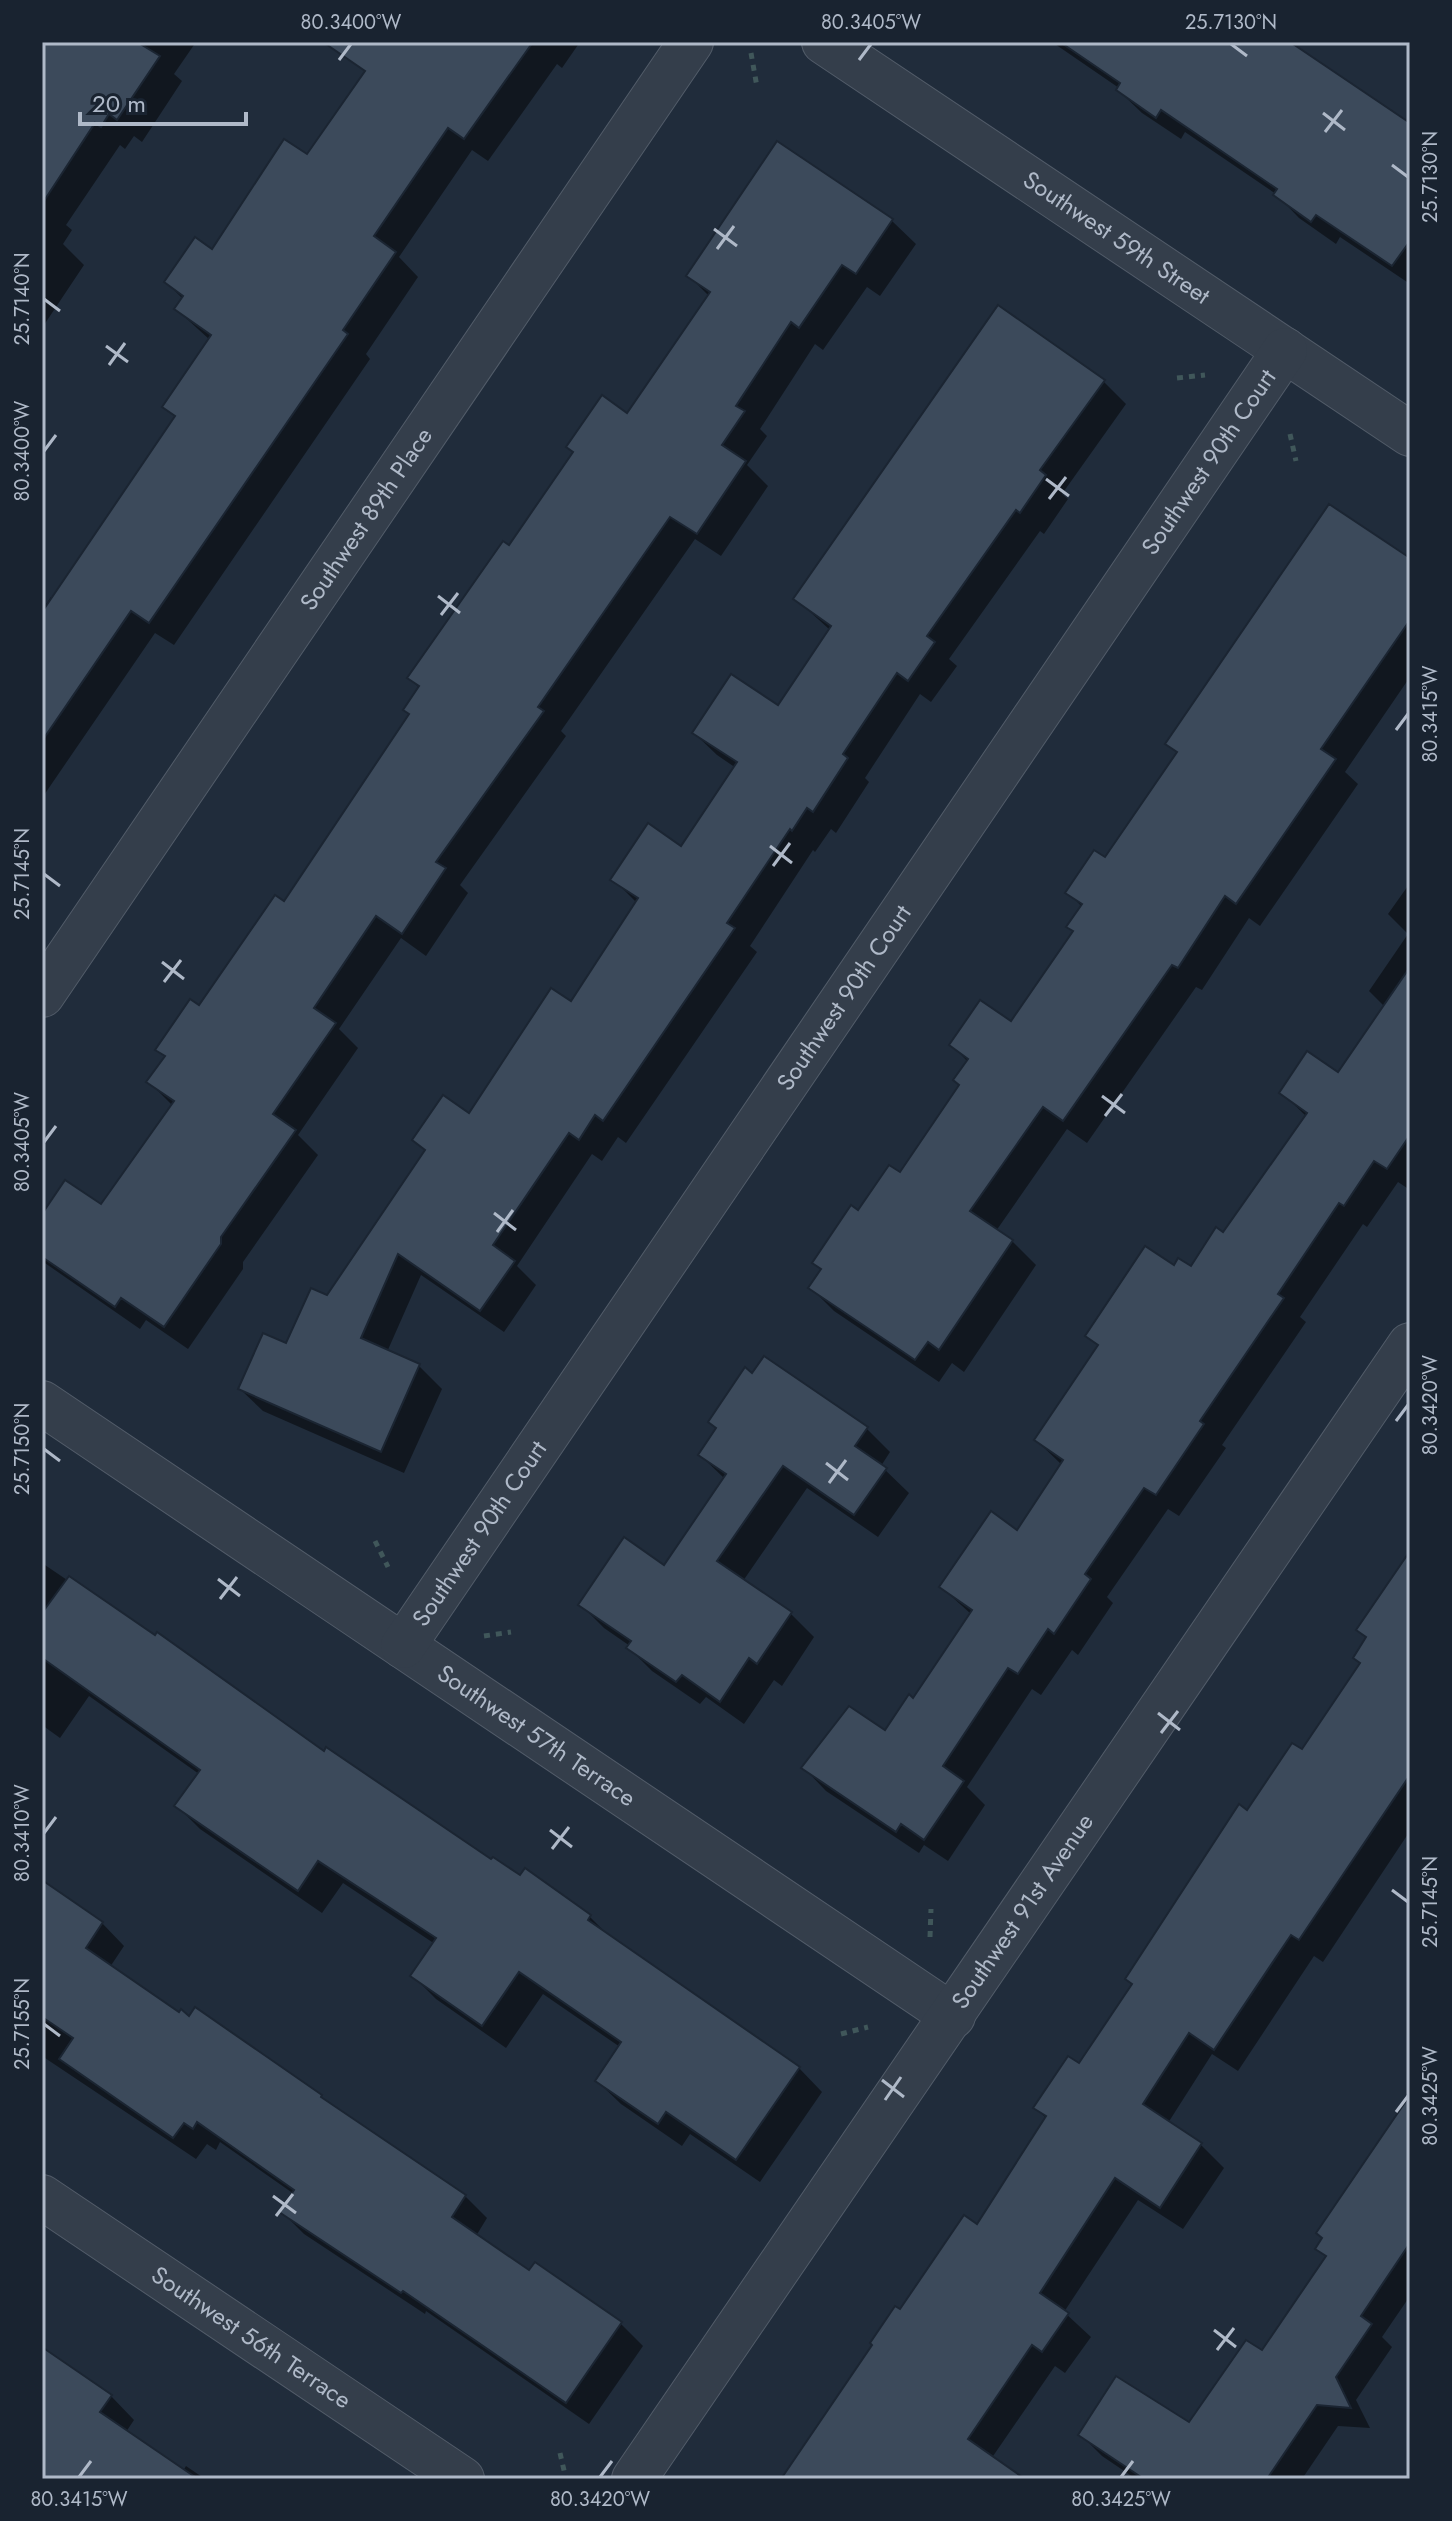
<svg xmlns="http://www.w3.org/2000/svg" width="1452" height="2521" viewBox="0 0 1452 2521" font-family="Jost,sans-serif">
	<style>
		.shadow { fill: #0007 }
		.building { fill: #3c4a5b; stroke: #1b2532; stroke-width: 2 }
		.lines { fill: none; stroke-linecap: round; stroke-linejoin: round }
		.street-casing { stroke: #525c69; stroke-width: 46 }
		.path { stroke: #40575a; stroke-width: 5; stroke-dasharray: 6 6; stroke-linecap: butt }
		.street { stroke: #343e4b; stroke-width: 44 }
		.ticks { fill: none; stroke: #afb9c8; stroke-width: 3 }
		.labels { text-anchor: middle; stroke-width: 8; stroke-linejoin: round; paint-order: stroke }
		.street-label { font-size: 24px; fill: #afb9c8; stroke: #192330 }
		.neatline { fill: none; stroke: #afb9c8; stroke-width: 3 }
		.ticks-label { font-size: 20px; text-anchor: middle; fill: #afb9c8 }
	</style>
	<rect width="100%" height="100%" fill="#202c3b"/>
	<g class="shadow">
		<polygon points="50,42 196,42 174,74 182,81 142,142 134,136 125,149 120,145 66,225 72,230 63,244 84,265 42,328 42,53"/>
		<polygon points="369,42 580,42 562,68 557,64 488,161 472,150 399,257 418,277 366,354 370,359 174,645 155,633 42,798 42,610 51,597 53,599 176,418 165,407 210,340 176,309 183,299 166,282 213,252 307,157 366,73 355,62"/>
		<polygon points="1052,42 1287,42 1410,125 1410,284 1340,237 1336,244 1299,218 1276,194 1185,132 1181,139 1142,113 1118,90 1119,88"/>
		<polygon points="778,144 892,221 916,244 880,296 867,287 823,350 815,344 760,429 767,436 747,465 768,486 721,556 695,539 561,731 566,736 460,885 468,893 426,956 401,938 339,1029 358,1048 298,1135 318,1155 243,1262 243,1269 188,1349 146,1320 140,1329 42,1261 42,1218 102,1207 173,1106 149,1082 166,1058 158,1049 200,1007 285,903 411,715 420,689 410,678 510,548 628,416 710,297 689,276"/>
		<polygon points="1103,381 1126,404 1062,494 1068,499 1044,534 1040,531 949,659 957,666 931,702 920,694 865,778 869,782 836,833 831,829 815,852 813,850 750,946 757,952 626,1143 618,1137 602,1161 592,1154 517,1266 536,1285 504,1332 421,1275 387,1352 419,1366 442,1389 404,1473 263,1411 240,1389 287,1346 469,1116 571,1004 637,903 613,879 682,849 736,768 717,755 694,733 778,707 830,630 796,599"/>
		<polygon points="1410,561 1410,677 1345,772 1358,784 1260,926 1249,918 1202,990 1196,987 1087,1143 1067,1129 996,1231 1012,1241 1036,1265 964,1372 952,1363 939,1382 834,1311 811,1288 822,1270 815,1263 858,1213 901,1175 961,1086 968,1062 952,1045 1011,1024 1074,932 1082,907 1068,892 1106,860 1178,754 1168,743"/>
		<polygon points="1410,883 1410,1190 1398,1182 1367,1227 1363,1224 1300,1317 1306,1322 1222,1445 1226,1448 1179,1516 1168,1509 1107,1597 1113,1603 1078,1655 1072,1650 1041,1695 1032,1689 967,1787 985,1805 948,1861 924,1845 919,1853 826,1791 804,1768 886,1732 914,1700 971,1614 941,1587 1018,1532 1062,1465 1036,1440 1099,1347 1088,1336 1174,1268 1191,1269 1223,1235 1307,1117 1281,1092 1339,1075 1385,1007 1369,991 1408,934 1388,914"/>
		<polygon points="764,1359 867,1429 890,1452 881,1466 909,1493 878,1537 807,1488 743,1581 791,1614 814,1637 782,1686 774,1680 744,1724 706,1697 700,1704 652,1671 629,1648 630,1646 604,1628 581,1605 665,1568 725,1479 700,1455"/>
		<polygon points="42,1563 324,1754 492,1861 589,1916 611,1938 799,2068 822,2092 760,2182 690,2134 682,2146 621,2104 597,2081 620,2047 543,1994 506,2048 436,1999 413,1976 435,1944 343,1883 322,1913 200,1829 177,1806 199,1774 89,1696 60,1738 42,1725"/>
		<polygon points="1410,1571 1410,1831 1323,1962 1314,1956 1238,2071 1212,2054 1168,2123 1201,2145 1224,2168 1183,2229 1138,2200 1064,2312 1091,2337 1065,2373 1055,2366 989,2462 986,2479 780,2479 783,2475 785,2476 900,2312 977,2227 1047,2119 1035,2107 1080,2066 1248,1813 1302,1752 1361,1664 1368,1639 1359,1630"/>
		<polygon points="42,1907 102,1923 124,1946 110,1967 180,2015 321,2097 330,2106 465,2196 487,2218 476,2236 529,2273 621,2324 643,2346 589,2424 426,2311 425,2314 304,2234 282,2212 294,2194 220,2142 216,2150 207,2144 196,2159 42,2056"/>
		<polygon points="1410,2099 1410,2296 1382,2337 1392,2347 1356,2400 1370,2428 1338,2426 1302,2479 1136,2479 1102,2456 1080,2434 1190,2425 1263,2353 1327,2258 1317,2248"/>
		<polygon points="42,2349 111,2396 134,2420 126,2432 183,2471 186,2466 205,2479 46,2479 42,2476"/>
	</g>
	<g class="building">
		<polygon points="42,42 137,42 160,56 117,120 109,114 101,127 95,123 42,204"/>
		<polygon points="323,42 533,42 464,139 448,128 374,236 396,252 343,330 348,334 149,623 131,611 42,741 42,612 175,416 162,407 211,335 174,309 183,296 164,282 195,237 212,249 284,139 307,154 365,71"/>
		<polygon points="1060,42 1290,42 1410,123 1410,241 1392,266 1316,215 1311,222 1273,195 1277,189 1161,110 1156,118 1116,90 1120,83"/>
		<polygon points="777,141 893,219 856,274 842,265 799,328 791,322 736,406 745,411 722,445 746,461 697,534 670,517 538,707 544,711 436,862 446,868 402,934 376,916 314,1008 336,1023 273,1114 296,1130 221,1237 221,1244 164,1327 121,1298 115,1307 42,1257 42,1214 65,1180 101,1204 174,1101 146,1082 165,1056 155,1050 190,999 199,1005 275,895 284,901 409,714 403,710 419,686 407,678 503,541 509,545 573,452 566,447 602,395 627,413 710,292 686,276"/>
		<polygon points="998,305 1105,380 1040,470 1046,475 1020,513 1016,510 927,636 935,642 908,681 897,673 843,754 848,758 813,812 807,808 792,831 790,829 727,923 735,928 603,1121 595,1115 579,1140 569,1133 493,1245 515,1261 480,1311 398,1254 361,1338 420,1364 381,1452 238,1389 263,1333 286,1343 311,1288 327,1295 425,1150 412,1140 443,1095 469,1113 551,988 571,1001 638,898 610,880 648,823 681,846 737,762 692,733 731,674 778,705 831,626 793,599"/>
		<polygon points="1329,504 1410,558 1410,620 1321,749 1336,759 1236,904 1225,896 1178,968 1172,965 1063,1121 1043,1107 970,1211 1013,1240 939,1350 928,1342 915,1360 808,1288 821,1269 812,1263 851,1205 858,1210 889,1165 900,1172 959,1085 953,1080 968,1059 949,1045 980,1000 1011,1021 1073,931 1066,927 1082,904 1065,893 1094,850 1105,857 1177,752 1165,744"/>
		<polygon points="1410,967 1410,1135 1387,1169 1374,1161 1344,1206 1339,1203 1278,1294 1284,1298 1200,1421 1204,1424 1156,1495 1144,1488 1085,1574 1091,1579 1054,1634 1048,1629 1018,1674 1008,1668 943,1766 964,1781 924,1840 901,1824 896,1832 801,1768 849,1706 885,1730 909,1694 913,1698 972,1610 939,1587 991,1511 1017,1530 1063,1460 1034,1440 1098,1345 1085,1336 1145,1246 1174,1265 1178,1258 1191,1266 1216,1227 1223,1232 1307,1113 1279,1093 1307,1051 1338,1072"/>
		<polygon points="764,1356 868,1427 855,1446 887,1468 854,1515 783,1466 717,1561 792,1612 757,1664 749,1658 720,1702 682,1675 676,1682 626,1648 631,1641 578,1605 624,1537 664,1565 726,1474 698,1455 716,1428 708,1422 745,1367 752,1373"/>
		<polygon points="1410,1551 1410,1775 1299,1940 1291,1935 1214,2050 1189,2033 1143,2104 1202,2143 1160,2208 1115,2178 1040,2293 1069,2313 1042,2352 1032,2345 968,2439 1025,2479 781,2479 872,2345 870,2343 895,2306 900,2309 964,2215 977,2224 1046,2116 1033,2108 1068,2056 1079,2063 1132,1984 1125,1979 1239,1804 1247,1810 1292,1743 1302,1749 1360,1663 1353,1658 1366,1637 1356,1630"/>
		<polygon points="69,1576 155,1635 157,1632 324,1751 326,1747 491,1859 493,1857 520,1875 525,1868 591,1915 588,1920 800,2067 736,2160 666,2112 658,2124 595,2081 621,2042 519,1972 482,2026 410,1976 436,1938 318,1861 298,1891 174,1806 200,1770 42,1658 42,1613"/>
		<polygon points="42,1880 103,1922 86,1948 179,2012 181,2009 189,2016 195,2007 322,2095 321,2097 466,2195 452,2217 529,2270 535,2262 622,2322 566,2403 403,2291 401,2293 279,2212 294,2190 197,2122 193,2129 184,2123 173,2138 59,2059 73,2038 42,2017"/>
		<polygon points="1410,2095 1410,2243 1361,2316 1372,2324 1336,2377 1351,2408 1317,2405 1267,2479 1144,2479 1078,2435 1116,2376 1189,2422 1246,2340 1262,2350 1326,2256 1315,2249 1322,2238 1316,2233"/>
		<polygon points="42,2347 112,2395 100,2412 198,2479 42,2479"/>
	</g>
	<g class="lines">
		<defs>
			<g id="street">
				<path id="s1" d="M824,42L1410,434"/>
				<path id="s2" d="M42,995L691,42"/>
				<path id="s3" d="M42,1403L953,2016"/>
				<path id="s4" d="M403,1646L1285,350"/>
				<path id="s5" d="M42,2197L462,2479"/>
				<path id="s6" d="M634,2479L1410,1345"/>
			</g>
		</defs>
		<use href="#street" class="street-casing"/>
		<g class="path">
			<polyline points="751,53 757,87"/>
			<polyline points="1177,378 1205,375"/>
			<polyline points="1290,434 1296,461"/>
			<polyline points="375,1541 388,1567"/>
			<polyline points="484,1636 511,1632"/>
			<polyline points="930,1937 931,1909"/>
			<polyline points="841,2034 868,2027"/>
			<polyline points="560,2453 566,2479"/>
		</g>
		<use href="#street" class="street"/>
	</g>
	<path class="ticks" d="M1231,44L1247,56M339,60L351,44M859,60L871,44M1323,113L1345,130M1325,132L1342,110M1392,165L1408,177M714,229L737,246M717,249L734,226M44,299L60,311M106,346L128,362M109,365L125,343M44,451L56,435M1046,479L1069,496M1049,499L1066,477M438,596L460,613M441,615L458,593M1396,730L1408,714M770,846L792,863M773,866L790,843M44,874L60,886M162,962L184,979M164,982L181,960M1102,1096L1125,1113M1105,1116L1122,1094M44,1142L56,1126M494,1213L516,1230M497,1232L513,1210M1396,1421L1408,1405M44,1449L60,1461M826,1463L848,1480M829,1483L846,1460M218,1579L240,1596M220,1599L237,1577M1158,1713L1180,1730M1161,1733L1178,1711M550,1830L572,1847M44,1833L56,1817M552,1849L569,1827M1392,1890L1408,1902M44,2024L60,2036M882,2080L904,2097M885,2100L901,2077M1396,2112L1408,2096M273,2196L296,2213M276,2216L293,2194M1214,2330L1236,2347M1217,2350L1234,2328M79,2477L91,2461M600,2477L612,2461M1121,2477L1133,2461"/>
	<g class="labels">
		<g class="street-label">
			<text dy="8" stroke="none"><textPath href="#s1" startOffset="352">Southwest 59th Street</textPath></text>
			<text dy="8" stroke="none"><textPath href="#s4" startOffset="1432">Southwest 90th Court</textPath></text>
			<text dy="8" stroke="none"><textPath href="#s2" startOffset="576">Southwest 89th Place</textPath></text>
			<text dy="8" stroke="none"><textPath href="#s4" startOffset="784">Southwest 90th Court</textPath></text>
			<text dy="8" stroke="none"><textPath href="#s4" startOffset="136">Southwest 90th Court</textPath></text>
			<text dy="8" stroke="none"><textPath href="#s3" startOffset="596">Southwest 57th Terrace</textPath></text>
			<text dy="8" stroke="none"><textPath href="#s6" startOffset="688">Southwest 91st Avenue</textPath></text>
			<text dy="8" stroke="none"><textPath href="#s5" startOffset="252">Southwest 56th Terrace</textPath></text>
		</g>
	</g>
	<rect width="1452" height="2521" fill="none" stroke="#192330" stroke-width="88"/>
	<path d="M80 112v12h166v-12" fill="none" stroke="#afb9c8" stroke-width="4"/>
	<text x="92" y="112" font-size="24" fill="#afb9c8" stroke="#192330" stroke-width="6" paint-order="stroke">20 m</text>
	<rect x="44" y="44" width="1364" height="2433" class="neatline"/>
	<g class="ticks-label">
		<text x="351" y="29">80.3400°W</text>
		<text x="871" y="29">80.3405°W</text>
		<text x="1231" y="29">25.7130°N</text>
		<text transform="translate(1430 177) rotate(-90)" y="7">25.7130°N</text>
		<text transform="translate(22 299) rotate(-90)" y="7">25.7140°N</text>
		<text transform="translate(22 451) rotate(-90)" y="7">80.3400°W</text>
		<text transform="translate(1430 714) rotate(-90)" y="7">80.3415°W</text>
		<text transform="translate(22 874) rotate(-90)" y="7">25.7145°N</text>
		<text transform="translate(22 1142) rotate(-90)" y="7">80.3405°W</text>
		<text transform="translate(1430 1405) rotate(-90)" y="7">80.3420°W</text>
		<text transform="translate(22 1449) rotate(-90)" y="7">25.7150°N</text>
		<text transform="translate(22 1833) rotate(-90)" y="7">80.3410°W</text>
		<text transform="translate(1430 1902) rotate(-90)" y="7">25.7145°N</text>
		<text transform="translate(22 2024) rotate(-90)" y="7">25.7155°N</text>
		<text transform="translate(1430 2096) rotate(-90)" y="7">80.3425°W</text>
		<text x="79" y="2506">80.3415°W</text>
		<text x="600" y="2506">80.3420°W</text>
		<text x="1121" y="2506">80.3425°W</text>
	</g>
</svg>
